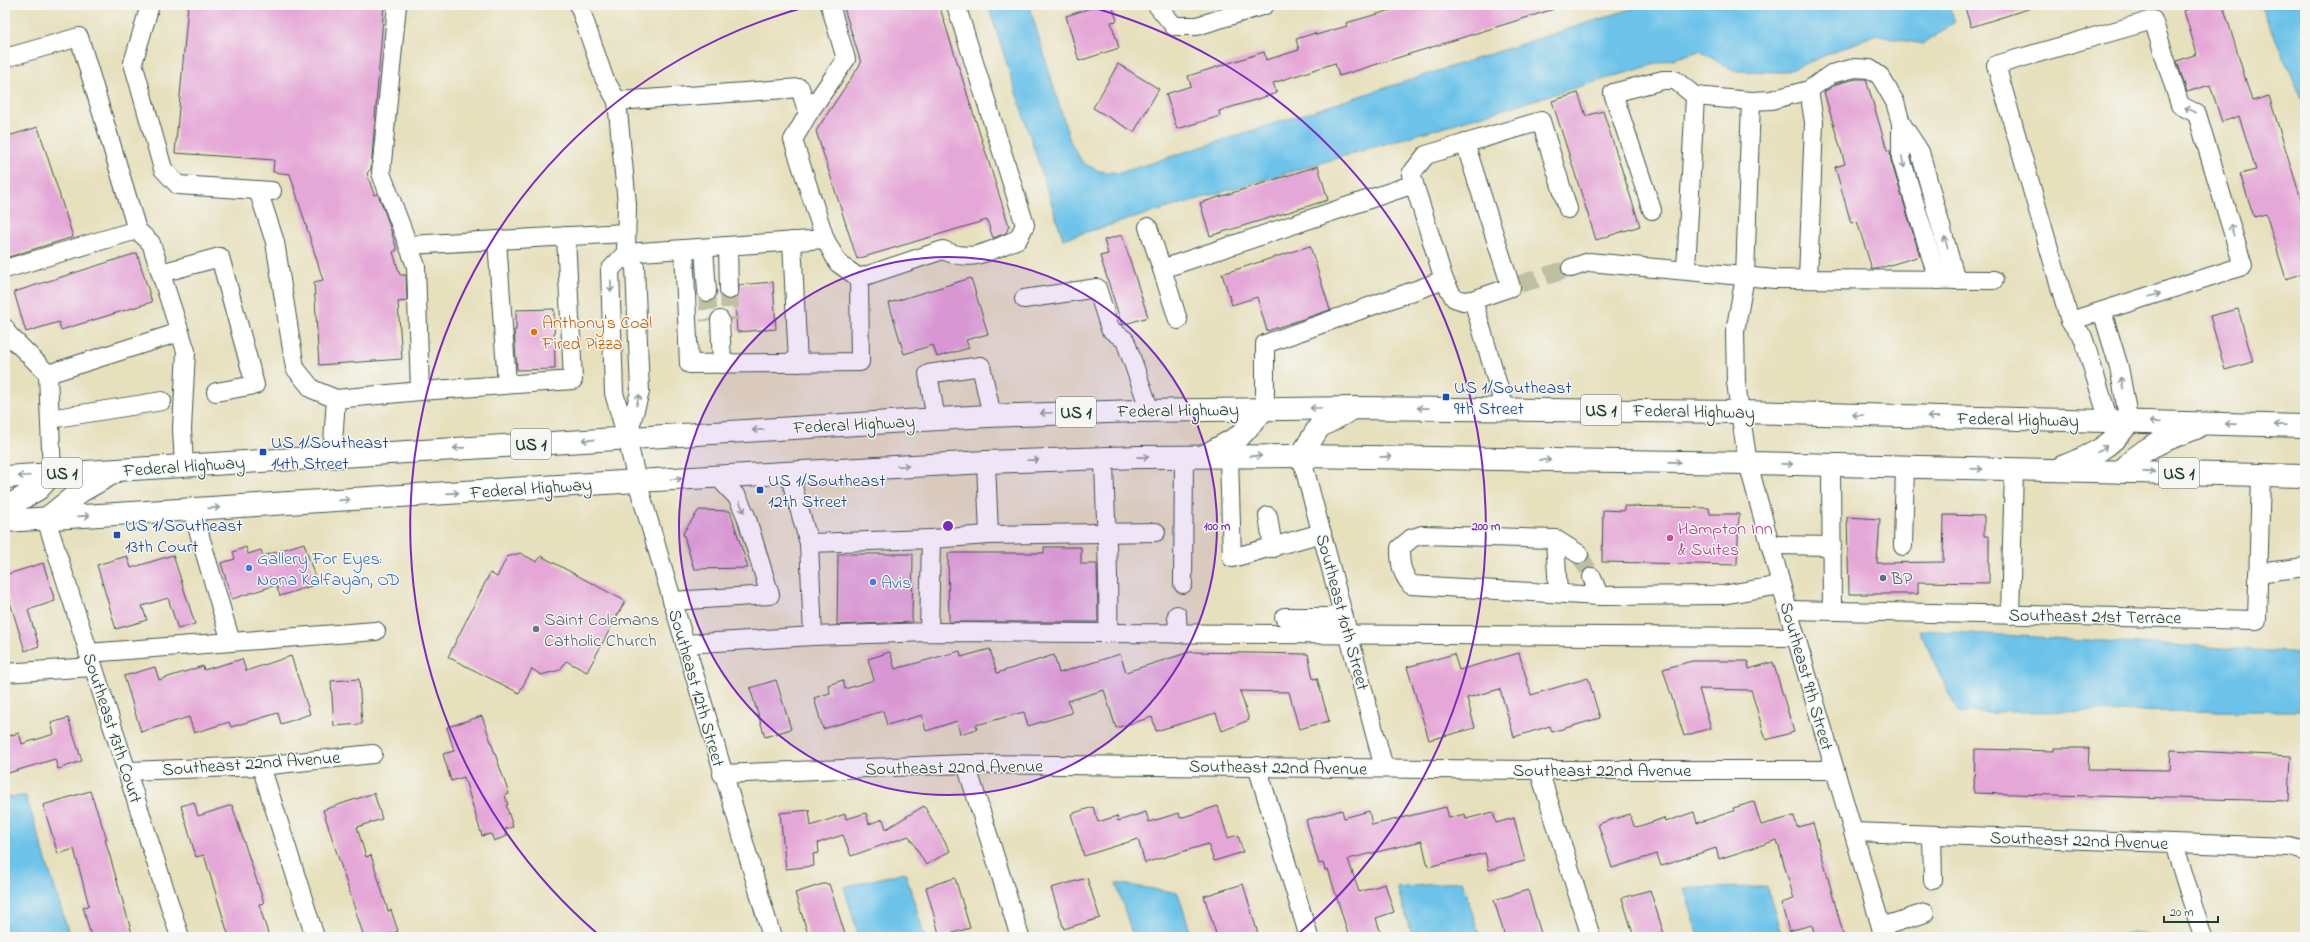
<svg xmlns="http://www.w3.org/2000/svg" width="2310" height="942" viewBox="0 0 2310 942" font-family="'Indie Flower',sans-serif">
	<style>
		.water { fill: #6cc2e9; stroke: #46808e }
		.building { fill: #e5a7d7 }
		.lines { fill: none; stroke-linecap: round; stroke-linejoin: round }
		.minor-tunnel { stroke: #bfbfa2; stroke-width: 18; stroke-dasharray: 18 9; stroke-linecap: butt }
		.minor-casing { stroke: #3d5549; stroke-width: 20 }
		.major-casing { stroke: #3d5549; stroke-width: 24 }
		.minor { stroke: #fff; stroke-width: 18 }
		.major { stroke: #fff; stroke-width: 22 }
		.oneway { stroke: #8f9e9a }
		.ring { fill: none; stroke: #7b2cbf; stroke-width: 2 }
		.food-dot { fill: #e8710a; stroke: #f6f6f2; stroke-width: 1.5 }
		.transit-dot { fill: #1a4fb4; stroke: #f6f6f2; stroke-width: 1.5 }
		.hotel-dot { fill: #d1479c; stroke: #f6f6f2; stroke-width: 1.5 }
		.shop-dot { fill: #3f7fe0; stroke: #f6f6f2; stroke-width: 1.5 }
		.service-dot { fill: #5c6f8a; stroke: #f6f6f2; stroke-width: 1.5 }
		.worship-dot { fill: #6b7280; stroke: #f6f6f2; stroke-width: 1.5 }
		.labels { text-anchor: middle; stroke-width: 3; stroke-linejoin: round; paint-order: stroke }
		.shield { fill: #f6f6f2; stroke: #60746d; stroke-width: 1 }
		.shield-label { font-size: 17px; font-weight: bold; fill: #1f3d34 }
		.food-label { font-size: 18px; fill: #c56008; stroke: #f6f6f2; text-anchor: start }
		.transit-label { font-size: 18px; fill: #164399; stroke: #f6f6f2; text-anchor: start }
		.street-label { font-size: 18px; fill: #1f3d34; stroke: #f6f6f2 }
		.hotel-label { font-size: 18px; fill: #b23c85; stroke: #f6f6f2; text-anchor: start }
		.shop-label { font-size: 18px; fill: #366cbe; stroke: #f6f6f2; text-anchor: start }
		.service-label { font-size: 18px; fill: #4e5e75; stroke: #f6f6f2; text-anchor: start }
		.worship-label { font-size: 18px; fill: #5b616d; stroke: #f6f6f2; text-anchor: start }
		.centre { fill: #7b2cbf; stroke: #f6f6f2; stroke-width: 2 }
		.ring-label { font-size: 12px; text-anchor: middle; font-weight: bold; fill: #7b2cbf; stroke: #f6f6f2; stroke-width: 3; stroke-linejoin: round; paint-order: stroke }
	</style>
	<rect width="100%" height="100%" fill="#f6f6f2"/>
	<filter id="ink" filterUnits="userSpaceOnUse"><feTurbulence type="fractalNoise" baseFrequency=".025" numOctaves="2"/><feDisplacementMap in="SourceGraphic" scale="8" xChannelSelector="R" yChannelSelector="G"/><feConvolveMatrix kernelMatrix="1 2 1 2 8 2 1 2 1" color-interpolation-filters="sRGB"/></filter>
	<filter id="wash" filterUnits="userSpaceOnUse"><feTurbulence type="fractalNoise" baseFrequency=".012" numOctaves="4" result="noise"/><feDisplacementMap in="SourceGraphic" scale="16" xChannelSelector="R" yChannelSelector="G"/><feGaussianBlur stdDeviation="0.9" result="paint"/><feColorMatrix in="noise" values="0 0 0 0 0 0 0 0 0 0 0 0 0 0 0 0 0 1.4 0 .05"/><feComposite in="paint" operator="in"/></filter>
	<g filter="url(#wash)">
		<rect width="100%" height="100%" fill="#e7e0bd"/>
		<g class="water">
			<polygon points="988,5 1029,5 1070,141 1083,163 1099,171 1120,173 1643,5 1949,5 1955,22 1923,44 1874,35 1786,72 1733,71 1700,51 1063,239"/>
			<polygon points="2260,5 2305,5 2305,105"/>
			<polygon points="1919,630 2305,653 2305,711 1958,712"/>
			<polygon points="26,796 70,937 7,937 5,931 5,797"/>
			<polygon points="905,872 925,937 859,937 844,887"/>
			<polygon points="1462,881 1480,937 1413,937 1397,888"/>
			<polygon points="1116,883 1178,893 1192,937 1133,937"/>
			<polygon points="1767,887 1782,937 1699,937 1684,888"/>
			<polygon points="2133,931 2158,937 2111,937"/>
		</g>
		<g id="blocks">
			<g class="building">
				<polygon points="188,5 384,5 371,169 367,173 374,195 378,194 387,218 397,250 393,252 400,275 406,275 407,301 398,302 402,359 319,365 314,282 323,280 290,174 273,172 274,160 175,153"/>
				<polygon points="843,5 939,5 1009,226 1006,233 993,238 987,220 857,259 816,131 861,63"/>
				<polygon points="1100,5 1112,5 1117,21 1111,22 1119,48 1079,61 1066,16"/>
				<polygon points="1409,5 1554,5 1554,9 1339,76 1335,63 1273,83 1277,93 1219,111 1220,116 1177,129 1166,94 1191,86 1188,76 1264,52 1266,60 1299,50 1296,39 1315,33 1316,35 1347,26 1346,23"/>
				<polygon points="1964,5 2030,5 2031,8 1971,27"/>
				<polygon points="2191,5 2223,5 2252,101 2269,96 2305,212 2305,273 2286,279 2266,214 2254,217 2240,174 2256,170 2239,116 2222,122 2210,85 2187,92 2177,61 2197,54 2184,11 2192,8"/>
				<polygon points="1118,64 1159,89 1134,132 1093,108"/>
				<polygon points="1856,79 1866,79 1887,150 1890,151 1891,161 1920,256 1877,269 1872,269 1857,221 1851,223 1835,167 1845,164 1824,92 1836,84"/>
				<polygon points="1578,93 1586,116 1603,111 1640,226 1596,240 1552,101"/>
				<polygon points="38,127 73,237 5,258 5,137"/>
				<polygon points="1318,166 1328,200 1210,236 1200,203"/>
				<polygon points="1122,235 1148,317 1122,325 1100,256 1108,254 1104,240"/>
				<polygon points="1310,246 1330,310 1267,331 1257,297 1232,305 1222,274"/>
				<polygon points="137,253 152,302 61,330 59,322 26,332 14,292"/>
				<polygon points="971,278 988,334 966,340 969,348 937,357 933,345 904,354 889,303"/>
				<polygon points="773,282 776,329 737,332 735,299 738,295 739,285"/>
				<polygon points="554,309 555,369 517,370 514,330 516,330 516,310"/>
				<polygon points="2238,309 2253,362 2225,370 2210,316"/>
				<polygon points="1624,506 1709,508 1710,514 1739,514 1737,565 1602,562 1603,510 1624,511"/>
				<polygon points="699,510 730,511 748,568 694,569 683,533"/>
				<polygon points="1944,515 1984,516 1984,536 1989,536 1989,583 1918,582 1918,594 1849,594 1847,517 1880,519 1877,563 1943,562"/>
				<polygon points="304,543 317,584 280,596 276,585 232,599 221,563 235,559 233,552 246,547 248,554 261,550 263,556"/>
				<polygon points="1044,547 1081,547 1081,564 1097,564 1098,622 949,622 948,553 1044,553"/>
				<polygon points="520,553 537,562 541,556 625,601 587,672 566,661 560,670 541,675 532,669 519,693 448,657 490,573 497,577 507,557"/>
				<polygon points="838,554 913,554 912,622 837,625"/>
				<polygon points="173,555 195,624 178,629 168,598 142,606 147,620 116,629 97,565 127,556 131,568"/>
				<polygon points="43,563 55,601 28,610 39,646 25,651 5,586 5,575"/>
				<polygon points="990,649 997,673 1054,655 1059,673 1120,654 1126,672 1190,652 1308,654 1313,679 1317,678 1329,721 1299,729 1289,692 1240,691 1249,720 1222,731 1216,713 1156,731 1152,717 1116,728 1104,690 1068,701 1072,713 1028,726 1024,712 976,725 977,729 960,734 957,721 926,731 922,715 887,725 883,711 823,729 814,698 830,693 828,685 843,680 845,689 874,680 868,659 890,652 895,669 960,651 961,657"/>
				<polygon points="1519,653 1531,695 1588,678 1600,718 1552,732 1550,726 1514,737 1500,689 1467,698 1475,728 1429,740 1407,667 1454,654 1459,670"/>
				<polygon points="291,656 310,714 281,724 278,713 231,727 229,722 194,733 189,717 141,732 124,676 155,667 159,680 203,666 204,670 242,659 246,671"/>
				<polygon points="1692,661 1748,661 1749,669 1773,662 1794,732 1766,740 1751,690 1699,689 1711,728 1684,736 1663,669"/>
				<polygon points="359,679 362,724 334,726 331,681"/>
				<polygon points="776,680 791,729 765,737 750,688"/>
				<polygon points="482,716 509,794 505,795 508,805 506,805 513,827 505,829 507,836 494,841 491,834 482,836 464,777 451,781 443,754 454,751 447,727"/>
				<polygon points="68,718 82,761 58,769 55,759 5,774 5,737 19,733 22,744 54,734 51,723"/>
				<polygon points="2054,748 2089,748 2088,769 2170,770 2171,750 2291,756 2289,801 1974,793 1975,749 2054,751"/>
				<polygon points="90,791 107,839 105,839 133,937 103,937 102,933 91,936 83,907 89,906 74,849 58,854 43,805"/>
				<polygon points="374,793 382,819 357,827 366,857 371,855 388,911 391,910 398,931 390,934 391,937 364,937 323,810"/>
				<polygon points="194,802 198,816 232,805 264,903 259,904 269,937 229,937 204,855 196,857 181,806"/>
				<polygon points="1754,802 1761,825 1794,816 1797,827 1813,823 1844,937 1815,937 1812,925 1789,931 1781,903 1794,899 1777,840 1719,859 1716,848 1661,866 1657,854 1612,868 1598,824 1630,814 1634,826 1637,827 1664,818 1665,822 1694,812 1697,823 1734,811 1733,808"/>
				<polygon points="924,806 950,851 926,865 909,836 851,856 843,835 818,843 819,853 813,854 814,866 786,869 780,813 809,810 811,826 845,814 846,819 866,813 869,824 883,819 886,829"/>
				<polygon points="1218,806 1228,838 1238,835 1243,852 1214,861 1208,844 1145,863 1138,839 1084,856 1071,814 1093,807 1098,822 1117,816 1118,821 1146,812 1149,822 1179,813 1180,818"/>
				<polygon points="1446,807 1449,818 1465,814 1466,819 1493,812 1496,823 1514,818 1525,861 1489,870 1485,853 1428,867 1422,841 1348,859 1359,892 1385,884 1394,912 1376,918 1382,937 1349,937 1328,869 1325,870 1323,863 1319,864 1306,820 1342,810 1344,818 1369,811 1372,825"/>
				<polygon points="955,878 970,928 940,937 926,887"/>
				<polygon points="1087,878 1100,918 1064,929 1051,888"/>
				<polygon points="823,884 829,884 846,937 809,937 795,893"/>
				<polygon points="1243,884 1259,937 1217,937 1204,896"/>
				<polygon points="1528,890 1542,937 1505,937 1494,900"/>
				<polygon points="1650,890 1665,937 1634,937 1622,898"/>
			</g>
		</g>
	</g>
	<g filter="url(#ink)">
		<use href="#blocks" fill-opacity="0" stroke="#3d5549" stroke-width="1"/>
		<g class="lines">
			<g class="minor-tunnel">
				<polyline points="1520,284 1571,268"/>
				<polyline points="729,290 730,320"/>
				<polyline points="707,292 709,321"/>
				<polyline points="1579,554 1592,577"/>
			</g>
			<defs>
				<g id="minor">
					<polyline points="150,5 133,63 163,169 178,185 272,191"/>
					<polyline points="579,5 604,78 617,101"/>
					<path d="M830,5L846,59L808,114L793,140L825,239L838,263L859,278L943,250C973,264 990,250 1018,239L1025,225L956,5"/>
					<polyline points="1157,5 1174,26 1197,26 1265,5"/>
					<polyline points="5,58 79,37 137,230"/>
					<polyline points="1751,101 1745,277 1735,332 1736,382 1740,412 1748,463 1788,610 1884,937"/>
					<polyline points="1901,123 1920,152 1956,280"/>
					<polyline points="1465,143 1511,287 1473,300"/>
					<polyline points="258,190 275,242 295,368 312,389 336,399"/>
					<polyline points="1652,210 1613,93 1663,80 1675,80 1695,96 1751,101 1771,100 1809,90"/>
					<polyline points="1148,227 1162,269"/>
					<polyline points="497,240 507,384"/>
					<polyline points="792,241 798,363"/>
					<polyline points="409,245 625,233"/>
					<polyline points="728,246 729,290"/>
					<polyline points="704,248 707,292"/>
					<polyline points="684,249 689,364 860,362 859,278"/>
					<polyline points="1571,268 1589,262 1775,279 1994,280"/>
					<polyline points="5,269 137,230 151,243 186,351 182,429 184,466"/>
					<polyline points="1686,270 1695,96"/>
					<polyline points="161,273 220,257 255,385 216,392"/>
					<polyline points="1808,279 1814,122 1809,90 1831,74 1855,68 1870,69 1880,76 1895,102 1901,123 1901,158 1938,280"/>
					<polyline points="1444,280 1411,174 1426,155 1541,121 1568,209"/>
					<polyline points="1024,299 1097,288 1110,329 1125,340 1150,411"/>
					<polyline points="720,320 722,364"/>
					<polyline points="1178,320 1162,269 1414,184"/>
					<polyline points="2070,321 2102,311"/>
					<polyline points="5,328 6,332 48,374 52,474"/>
					<polyline points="48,374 180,332"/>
					<polyline points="420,391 573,380 566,236"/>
					<polyline points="1265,408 1265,344 1444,280 1454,298 1463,301 1473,300 1505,409"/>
					<polyline points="50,419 162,401"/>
					<polyline points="936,419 928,374 981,366 992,416"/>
					<polyline points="2109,421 2083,337 2070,321 1996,65 2153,20 2180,105 2197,114 2243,266 2102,311 2119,367 2129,422"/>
					<polyline points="627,438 640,392 635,267 626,253 627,204 617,101 800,88 808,114"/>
					<polyline points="332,456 336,399 420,391 416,266 381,173 397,5"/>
					<polyline points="1301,456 1384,768"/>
					<polyline points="1229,457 1232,558 1322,533"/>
					<path d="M1104,458C1105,517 1110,575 1108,633"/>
					<polyline points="986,462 989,535"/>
					<polyline points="1831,465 1832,611"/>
					<polyline points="789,473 809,543 813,636"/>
					<polyline points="1268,516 1273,548"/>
					<path d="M46,519C90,659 136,797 180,937"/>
					<polyline points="931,539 989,535 1156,532"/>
					<polyline points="1555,539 1558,593"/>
					<polyline points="809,543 931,539 929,632"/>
					<polyline points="1770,545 1832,546"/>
					<polyline points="1903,546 1905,467"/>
					<path d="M1579,554L1555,539L1422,535L1412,538L1400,548C1400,564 1401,572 1411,585L1599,596L1722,595L1781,585"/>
					<polyline points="2258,573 2305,567"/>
					<polyline points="1592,577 1599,596"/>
					<polyline points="1183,584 1184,457"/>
					<polyline points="672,601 770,595 746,516 738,498 718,477"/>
					<polyline points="1788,610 2257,620 2261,475"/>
					<polyline points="1177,615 1178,634"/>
					<polyline points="2010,615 2014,470"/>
					<polyline points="1284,617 1344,617"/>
					<polyline points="231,642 376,631"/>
					<polyline points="685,644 813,636 929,632 1796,637"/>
					<polyline points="88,653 231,642 192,509"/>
					<polyline points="5,673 92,667"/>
					<polyline points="966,764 1020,937"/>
					<polyline points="261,766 315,937"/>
					<polyline points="1257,766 1309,937"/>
					<polyline points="1539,770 1591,937"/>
					<polyline points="128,771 261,766 373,754"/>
					<polyline points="722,774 966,764 1539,770 1834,770"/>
					<polyline points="1853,832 2290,847 2305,851"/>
					<polyline points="1932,835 1933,880"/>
					<polyline points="2174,844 2203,937"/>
					<polyline points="1881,927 1925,913"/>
					<polyline points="772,937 637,481 627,438 614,393 610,270 626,253 825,239"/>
				</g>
				<g id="major">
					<polyline points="1206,455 1240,436 1265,408"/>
					<polyline points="1301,456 1319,427 1352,409"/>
					<path d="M2062,467C2092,455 2109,449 2129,422"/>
					<path d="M2121,472C2144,446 2164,440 2196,428"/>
					<polyline points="5,477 987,416 1137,411 1355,408 1740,412 2305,426"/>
					<polyline points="5,508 38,489 52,474"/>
					<polyline points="46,519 81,491 113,473"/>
					<polyline points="5,521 637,481 986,462 1139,457 1301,456 1748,463 2305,476"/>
				</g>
			</defs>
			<use href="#minor" class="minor-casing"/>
			<use href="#major" class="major-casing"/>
			<use href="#minor" class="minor"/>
			<use href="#major" class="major"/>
		</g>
		<defs><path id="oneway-shaft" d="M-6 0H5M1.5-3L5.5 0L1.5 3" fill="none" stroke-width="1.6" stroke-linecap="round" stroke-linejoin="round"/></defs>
		<g class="oneway">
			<use href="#oneway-shaft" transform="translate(2190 110) rotate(-153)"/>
			<use href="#oneway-shaft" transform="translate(1903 162) rotate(77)"/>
			<use href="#oneway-shaft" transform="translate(2232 230) rotate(-107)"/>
			<use href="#oneway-shaft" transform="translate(1946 242) rotate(-106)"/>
			<use href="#oneway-shaft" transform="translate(611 286) rotate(88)"/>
			<use href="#oneway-shaft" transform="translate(2155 295) rotate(-18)"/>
			<use href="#oneway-shaft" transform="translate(2122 383) rotate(-100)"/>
			<use href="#oneway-shaft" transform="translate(638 400) rotate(-74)"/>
			<use href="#oneway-shaft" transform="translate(1316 408) rotate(180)"/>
			<use href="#oneway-shaft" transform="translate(1423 408) rotate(-179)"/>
			<use href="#oneway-shaft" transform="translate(1046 413) rotate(177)"/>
			<use href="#oneway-shaft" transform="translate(1858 415) rotate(-178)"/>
			<use href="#oneway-shaft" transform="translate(1933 417) rotate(-179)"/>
			<use href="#oneway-shaft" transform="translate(2155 422) rotate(-178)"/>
			<use href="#oneway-shaft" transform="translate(2231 424) rotate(-179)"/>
			<use href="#oneway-shaft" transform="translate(2280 425) rotate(-179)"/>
			<use href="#oneway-shaft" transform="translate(758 430) rotate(177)"/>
			<use href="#oneway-shaft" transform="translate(588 440) rotate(176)"/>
			<use href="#oneway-shaft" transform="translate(459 448) rotate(176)"/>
			<use href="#oneway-shaft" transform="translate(2102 449) rotate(-35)"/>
			<use href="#oneway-shaft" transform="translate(1256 456) rotate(-1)"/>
			<use href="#oneway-shaft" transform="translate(1143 457) rotate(-1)"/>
			<use href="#oneway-shaft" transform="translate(1386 457) rotate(1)"/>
			<use href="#oneway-shaft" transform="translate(1033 460) rotate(-2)"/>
			<use href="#oneway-shaft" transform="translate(1545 460) rotate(1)"/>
			<use href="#oneway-shaft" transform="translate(1675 462) rotate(1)"/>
			<use href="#oneway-shaft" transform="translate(1787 464) rotate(1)"/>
			<use href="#oneway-shaft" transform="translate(903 466) rotate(-3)"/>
			<use href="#oneway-shaft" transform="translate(1977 469) rotate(2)"/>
			<use href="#oneway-shaft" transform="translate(2149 472) rotate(1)"/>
			<use href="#oneway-shaft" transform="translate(24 476) rotate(177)"/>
			<use href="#oneway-shaft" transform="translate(676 479) rotate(-3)"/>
			<use href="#oneway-shaft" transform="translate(453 493) rotate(-4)"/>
			<use href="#oneway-shaft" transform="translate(344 500) rotate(-4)"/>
			<use href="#oneway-shaft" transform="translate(742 507) rotate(65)"/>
			<use href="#oneway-shaft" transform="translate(214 508) rotate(-4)"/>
			<use href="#oneway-shaft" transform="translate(84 516) rotate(-4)"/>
		</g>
	</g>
	<circle cx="948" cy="526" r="269" fill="#7b2cbf" fill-opacity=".12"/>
	<g class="ring">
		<circle cx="948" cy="526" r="269"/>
		<path d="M599 935A538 538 0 0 1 813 5M1083 5A538 538 0 0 1 1297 935"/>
	</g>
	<circle class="food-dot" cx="534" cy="332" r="4"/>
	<g class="transit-dot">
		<rect x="1442" y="393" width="8" height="8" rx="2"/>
		<rect x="259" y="448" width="8" height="8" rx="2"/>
		<rect x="756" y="486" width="8" height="8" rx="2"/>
		<rect x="113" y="531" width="8" height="8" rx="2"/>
	</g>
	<circle class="hotel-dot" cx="1670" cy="538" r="4"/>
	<g class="shop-dot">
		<circle cx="249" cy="568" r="4"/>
		<circle cx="873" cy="582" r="4"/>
	</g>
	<circle class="service-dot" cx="1883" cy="578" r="4"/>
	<circle class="worship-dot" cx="536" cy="629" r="4"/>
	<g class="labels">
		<g class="shield">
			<rect x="1581" y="395" width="40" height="30" rx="3"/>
			<rect x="1056" y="397" width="40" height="30" rx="3"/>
			<rect x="511" y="429" width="40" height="30" rx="3"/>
			<rect x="42" y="458" width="40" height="30" rx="3"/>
			<rect x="2159" y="458" width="40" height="30" rx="3"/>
		</g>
		<g class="shield-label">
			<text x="1601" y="416">US 1</text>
			<text x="1076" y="418">US 1</text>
			<text x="531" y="450">US 1</text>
			<text x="62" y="479">US 1</text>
			<text x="2179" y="479">US 1</text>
		</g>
		<g class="food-label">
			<text x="542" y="328">Anthony's Coal<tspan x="542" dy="21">Fired Pizza</tspan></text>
		</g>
		<g class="transit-label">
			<text x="1454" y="393">US 1/Southeast<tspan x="1454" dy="21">9th Street</tspan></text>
			<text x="271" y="448">US 1/Southeast<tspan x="271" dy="21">14th Street</tspan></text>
			<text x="768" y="486">US 1/Southeast<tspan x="768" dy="21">12th Street</tspan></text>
			<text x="125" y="531">US 1/Southeast<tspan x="125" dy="21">13th Court</tspan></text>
		</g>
		<g class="street-label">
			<text transform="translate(1178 410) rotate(-1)" y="6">Federal Highway</text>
			<text transform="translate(1694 411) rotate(1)" y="6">Federal Highway</text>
			<text transform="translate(2018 419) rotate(1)" y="6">Federal Highway</text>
			<text transform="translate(854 424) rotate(-3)" y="6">Federal Highway</text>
			<text transform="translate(184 466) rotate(-4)" y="6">Federal Highway</text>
			<text transform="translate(531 488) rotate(-4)" y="6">Federal Highway</text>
			<text transform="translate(1343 612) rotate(75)" y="6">Southeast 10th Street</text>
			<text transform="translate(2095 616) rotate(1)" y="6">Southeast 21st Terrace</text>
			<text transform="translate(1807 676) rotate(74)" y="6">Southeast 9th Street</text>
			<text transform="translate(697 688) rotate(74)" y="6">Southeast 12th Street</text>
			<text transform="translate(113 728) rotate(72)" y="6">Southeast 13th Court</text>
			<text transform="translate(251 763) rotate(-4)" y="6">Southeast 22nd Avenue</text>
			<text transform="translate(954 767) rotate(-1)" y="6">Southeast 22nd Avenue</text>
			<text transform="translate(1278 767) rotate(1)" y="6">Southeast 22nd Avenue</text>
			<text x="1602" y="776">Southeast 22nd Avenue</text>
			<text transform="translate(2079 840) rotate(2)" y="6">Southeast 22nd Avenue</text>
		</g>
		<g class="hotel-label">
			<text x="1678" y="534">Hampton Inn<tspan x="1678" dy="21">&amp; Suites</tspan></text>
		</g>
		<g class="shop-label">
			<text x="257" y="564">Gallery For Eyes:<tspan x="257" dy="21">Nona Kalfayan, OD</tspan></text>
			<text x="881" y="588">Avis</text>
		</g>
		<g class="service-label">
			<text x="1891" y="584">BP</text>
		</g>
		<g class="worship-label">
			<text x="544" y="625">Saint Colemans<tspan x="544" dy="21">Catholic Church</tspan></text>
		</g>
	</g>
	<circle cx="948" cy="526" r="6" class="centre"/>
	<g class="ring-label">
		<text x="1217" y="530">100 m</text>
		<text x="1486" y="530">200 m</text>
	</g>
	<rect width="2310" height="942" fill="none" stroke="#f6f6f2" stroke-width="20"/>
	<path d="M2164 916v6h54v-6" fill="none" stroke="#1f3d34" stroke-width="2"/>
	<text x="2170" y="916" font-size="12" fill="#1f3d34" stroke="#f6f6f2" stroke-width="3" paint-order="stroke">20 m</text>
</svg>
